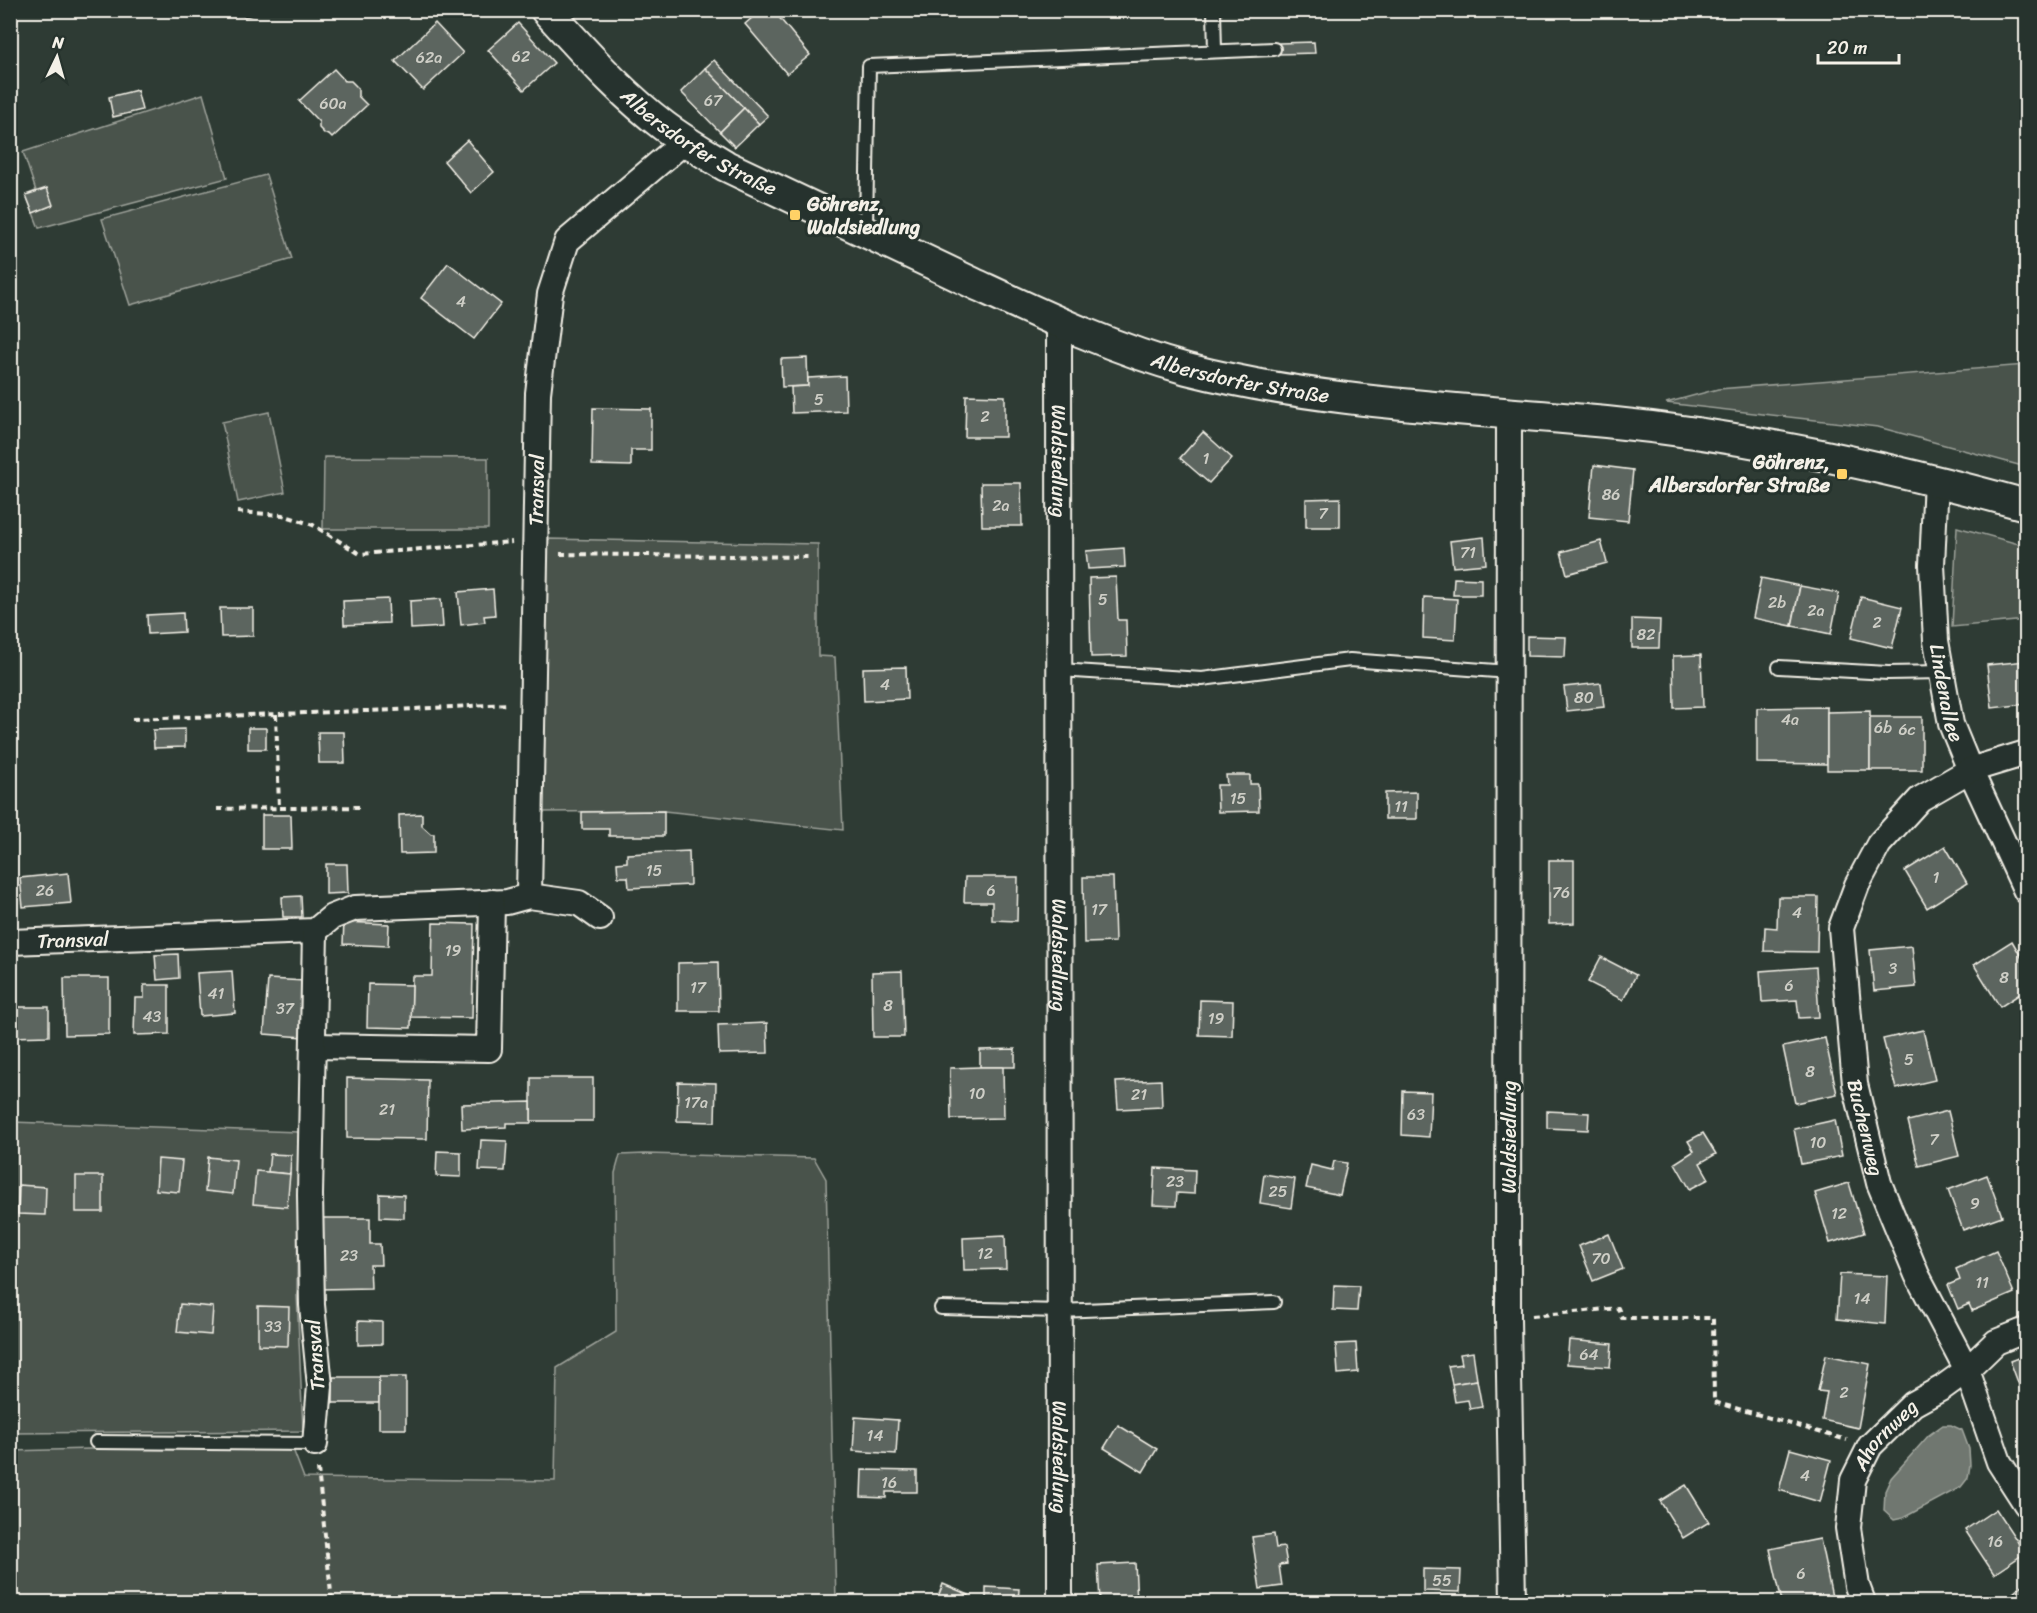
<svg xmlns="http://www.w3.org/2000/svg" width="2037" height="1613" viewBox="0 0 2037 1613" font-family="Sriracha,sans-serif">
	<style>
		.green { fill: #48524c; stroke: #9ea29a; stroke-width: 1.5 }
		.water { fill: #6f7770; stroke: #a4a8a0; stroke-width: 1.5 }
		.building { fill: #5c655e; stroke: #f4f1e8; stroke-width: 1.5 }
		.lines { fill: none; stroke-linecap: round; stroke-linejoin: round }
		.service-casing { stroke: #f4f1e8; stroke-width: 16 }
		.minor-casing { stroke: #f4f1e8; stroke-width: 28 }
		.tertiary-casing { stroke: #f4f1e8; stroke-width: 34 }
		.path { stroke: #f4f1e8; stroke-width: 4; stroke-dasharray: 6 4.5; stroke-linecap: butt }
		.service { stroke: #26332d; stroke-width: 12 }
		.minor { stroke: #26332d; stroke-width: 24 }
		.tertiary { stroke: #26332d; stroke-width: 30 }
		.poi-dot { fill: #ffd166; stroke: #26332d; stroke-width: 2 }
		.labels { text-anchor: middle; stroke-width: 6; stroke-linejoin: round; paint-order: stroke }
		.number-label { font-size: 16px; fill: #cecec6 }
		.street-label { font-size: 20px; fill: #f4f1e8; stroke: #26332d }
		.poi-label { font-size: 20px; font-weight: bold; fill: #f4f1e8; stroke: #26332d; text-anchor: start }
	</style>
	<rect width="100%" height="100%" fill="#2e3b34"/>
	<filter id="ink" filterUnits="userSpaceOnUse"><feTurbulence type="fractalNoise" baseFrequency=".0167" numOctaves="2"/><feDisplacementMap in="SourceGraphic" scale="12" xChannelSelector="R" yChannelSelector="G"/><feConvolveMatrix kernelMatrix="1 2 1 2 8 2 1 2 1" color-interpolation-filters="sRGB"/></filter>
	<g filter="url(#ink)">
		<g class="green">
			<polygon points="203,94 227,178 39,228 26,195 36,191 23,152"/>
			<polygon points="266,175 292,259 130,305 102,219"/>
			<polygon points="2026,365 2026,467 1878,427 1666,403 1718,389"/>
			<polygon points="269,412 285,492 238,502 222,422"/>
			<polygon points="324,457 488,458 488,529 323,529"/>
			<polygon points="1957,527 2026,546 2026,620 1952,627"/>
			<polygon points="547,539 818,544 818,656 835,657 843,830 664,811 540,812"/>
			<polygon points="11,1122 299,1132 297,1294 303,1431 11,1433"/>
			<polygon points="645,1154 814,1158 826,1179 836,1602 11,1602 10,1451 291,1444 304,1478 555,1481 557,1368 616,1332 615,1173 620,1155"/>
		</g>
		<polygon class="water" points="1943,1425 1951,1425 1962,1430 1969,1449 1970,1465 1968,1478 1961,1487 1903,1518 1894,1520 1884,1511 1885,1491 1891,1478 1929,1435"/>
		<g class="building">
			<polygon points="243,10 272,10 244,17"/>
			<polygon points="761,10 773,10 810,55 787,74 745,24"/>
			<polygon points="435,23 463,53 423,90 395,61"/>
			<polygon points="518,23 554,63 524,90 488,50"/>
			<polygon points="1314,42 1315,53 1279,54 1279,43"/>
			<polygon points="714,60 768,116 759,124 705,68"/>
			<polygon points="705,68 744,108 720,132 681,92"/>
			<polygon points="334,69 345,81 351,81 358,88 358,96 367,105 332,138 329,135 325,134 319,128 319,122 299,101"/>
			<polygon points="137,90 142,110 113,117 109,97"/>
			<polygon points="744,108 759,124 735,147 720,132"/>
			<polygon points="467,140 494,172 471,193 444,161"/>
			<polygon points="47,188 53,205 33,213 26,195"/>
			<polygon points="448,263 501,304 474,339 421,298"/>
			<polygon points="807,358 808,386 782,387 781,359"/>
			<polygon points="845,376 846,411 792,413 791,387 808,386 808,378"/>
			<polygon points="966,395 1005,396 1005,437 965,437"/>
			<polygon points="593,408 651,409 651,450 631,450 631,466 592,465"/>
			<polygon points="1203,432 1232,458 1209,483 1180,458"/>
			<polygon points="1594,465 1633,470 1628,521 1589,517"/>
			<polygon points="981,483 1021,483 1022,526 982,526"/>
			<polygon points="1340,498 1340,527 1306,527 1306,499"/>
			<polygon points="1484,537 1486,564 1453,567 1450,541"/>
			<polygon points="1601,541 1607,563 1567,574 1561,552"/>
			<polygon points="1124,548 1125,567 1088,569 1086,551"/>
			<polygon points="1116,577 1118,620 1126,620 1127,656 1091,657 1089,578"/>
			<polygon points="1454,578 1481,579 1481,595 1453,595"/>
			<polygon points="1761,578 1800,586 1792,626 1753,618"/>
			<polygon points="1800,586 1839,593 1831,634 1792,626"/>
			<polygon points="493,589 495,615 484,616 485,622 461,625 458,592"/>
			<polygon points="1424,597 1457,599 1455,640 1423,638"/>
			<polygon points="1861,597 1902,607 1892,648 1851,638"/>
			<polygon points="388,599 389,623 344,625 343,601"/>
			<polygon points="441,599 443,627 411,629 410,601"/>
			<polygon points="220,608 253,608 253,636 221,637"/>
			<polygon points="183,613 184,632 148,634 147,615"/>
			<polygon points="1632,619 1660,620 1659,648 1632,648"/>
			<polygon points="1527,636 1566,637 1565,657 1527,656"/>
			<polygon points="1701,655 1703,707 1674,708 1673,656"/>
			<polygon points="2026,661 2026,704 1992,708 1987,665"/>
			<polygon points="906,667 907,699 864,701 863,668"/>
			<polygon points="1601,683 1604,707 1567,711 1564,687"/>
			<polygon points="1827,707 1827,764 1757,763 1757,708"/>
			<polygon points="1870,711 1870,770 1827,770 1827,712"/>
			<rect x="1870" y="717" width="52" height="53"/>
			<rect x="248" y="728" width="18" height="21"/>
			<polygon points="185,729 185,747 154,748 153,730"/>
			<polygon points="318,732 344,732 345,763 319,763"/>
			<polygon points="1226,775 1250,775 1250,784 1258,784 1259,811 1218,812 1217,785 1227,785"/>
			<polygon points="1417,792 1417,819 1385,819 1385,793"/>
			<polygon points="664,811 664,836 609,836 609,829 582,829 582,812"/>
			<polygon points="422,814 422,826 431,834 434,834 434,853 400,854 399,815"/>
			<polygon points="262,815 291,815 292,849 262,849"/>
			<polygon points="1945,846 1967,883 1927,908 1905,871"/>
			<polygon points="689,851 690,885 629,888 628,877 618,877 617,863 627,862 627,854"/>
			<polygon points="1549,860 1574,860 1574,923 1549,924"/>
			<polygon points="326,864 347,864 348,893 326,894"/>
			<polygon points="68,873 71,903 23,907 20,878"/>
			<polygon points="965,877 1018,877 1017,921 992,920 992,902 964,902"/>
			<polygon points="1083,877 1113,877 1115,942 1084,943"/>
			<polygon points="301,896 302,917 283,917 282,897"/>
			<polygon points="1778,897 1818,897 1817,952 1764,951 1765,927 1777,928"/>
			<polygon points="344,922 389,924 388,946 343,944"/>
			<polygon points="433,923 474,924 472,1018 411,1017 412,976 432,976"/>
			<polygon points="2012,941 2026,965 2026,990 2000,1007 1974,965"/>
			<polygon points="1912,946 1916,987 1874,991 1870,950"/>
			<polygon points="178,954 179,978 157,980 155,955"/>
			<polygon points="1601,957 1636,975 1623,1000 1588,982"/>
			<polygon points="718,962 719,1011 678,1011 678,963"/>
			<polygon points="1816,967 1819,1017 1799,1018 1797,1000 1762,1002 1760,971"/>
			<polygon points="232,971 235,1013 200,1016 197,973"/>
			<polygon points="902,971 904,1037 873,1037 872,972"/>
			<polygon points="64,978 109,978 109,1034 65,1035"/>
			<polygon points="268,979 306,981 303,1037 264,1034"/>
			<polygon points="368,984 412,985 411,1028 367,1027"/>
			<polygon points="144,985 169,985 169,1034 134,1035 135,998 144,998"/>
			<polygon points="1200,1000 1233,1001 1232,1036 1199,1035"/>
			<polygon points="10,1007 49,1007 49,1036 11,1037"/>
			<polygon points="767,1023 768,1053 719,1054 718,1025"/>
			<polygon points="1923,1030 1935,1080 1896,1089 1883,1039"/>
			<polygon points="1825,1038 1837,1094 1795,1103 1783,1047"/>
			<polygon points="1015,1049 1015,1067 980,1067 980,1050"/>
			<polygon points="980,1067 1003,1067 1004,1118 951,1119 950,1068"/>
			<polygon points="347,1078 428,1080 427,1139 347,1138"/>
			<rect x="531" y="1078" width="62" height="43"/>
			<polygon points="1161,1080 1162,1107 1118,1109 1116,1082"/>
			<polygon points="678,1082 716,1083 715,1122 677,1121"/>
			<polygon points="1403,1091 1431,1092 1429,1137 1402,1135"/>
			<polygon points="531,1102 531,1123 506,1123 506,1127 462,1129 461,1104"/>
			<polygon points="1547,1111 1589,1113 1588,1130 1547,1128"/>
			<polygon points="1948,1111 1959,1156 1919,1166 1908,1121"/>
			<polygon points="1835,1120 1842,1156 1801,1164 1794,1129"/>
			<polygon points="1703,1133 1716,1154 1700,1163 1709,1179 1690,1189 1675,1163 1694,1151 1688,1141"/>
			<polygon points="481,1140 507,1141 505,1171 479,1170"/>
			<polygon points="437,1151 461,1152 461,1177 436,1176"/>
			<polygon points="270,1154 291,1155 290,1174 268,1172"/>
			<polygon points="208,1157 236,1160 233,1194 205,1191"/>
			<polygon points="158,1159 182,1161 179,1192 156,1190"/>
			<polygon points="1334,1161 1347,1163 1340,1195 1306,1188 1311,1165 1332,1170"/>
			<polygon points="1155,1168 1195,1170 1194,1194 1177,1193 1176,1206 1153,1205"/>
			<polygon points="256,1171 290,1174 287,1207 253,1204"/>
			<polygon points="1264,1174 1295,1179 1291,1208 1260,1203"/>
			<polygon points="1987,1175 2002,1216 1963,1230 1948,1190"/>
			<rect x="76" y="1176" width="27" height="36"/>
			<polygon points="1849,1183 1864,1233 1830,1243 1815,1193"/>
			<polygon points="19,1185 46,1187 45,1215 18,1214"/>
			<polygon points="380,1194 404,1195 404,1218 380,1217"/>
			<polygon points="318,1218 370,1218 370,1244 380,1244 381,1265 370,1265 371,1288 319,1289"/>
			<polygon points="1609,1234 1623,1269 1593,1281 1579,1246"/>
			<polygon points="1005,1236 1006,1269 964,1270 963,1238"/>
			<polygon points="1996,1251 2014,1293 1972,1311 1969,1304 1958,1309 1948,1285 1960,1280 1956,1269"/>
			<polygon points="1840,1274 1887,1276 1885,1324 1837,1319"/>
			<polygon points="1334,1285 1359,1286 1357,1311 1333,1310"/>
			<polygon points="180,1304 213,1307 211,1335 177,1332"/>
			<polygon points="258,1306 289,1307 288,1346 258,1345"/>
			<polygon points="358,1321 382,1322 382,1344 358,1345"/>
			<polygon points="1569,1340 1612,1344 1610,1367 1567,1364"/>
			<polygon points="1356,1343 1358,1372 1338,1374 1336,1344"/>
			<polygon points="2026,1349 2026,1400 2025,1401 2010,1361 2026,1355 2024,1350"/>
			<polygon points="1473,1352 1477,1380 1452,1384 1448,1366 1462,1364 1460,1354"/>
			<polygon points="1826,1355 1870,1364 1858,1428 1822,1420 1827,1392 1818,1391"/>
			<rect x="333" y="1377" width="46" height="26"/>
			<rect x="379" y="1377" width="27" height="52"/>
			<polygon points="1477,1380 1482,1407 1470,1409 1468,1400 1455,1402 1452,1384"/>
			<polygon points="855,1417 898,1420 896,1454 853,1451"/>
			<polygon points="1118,1425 1157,1449 1143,1472 1104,1448"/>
			<polygon points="1790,1449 1831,1460 1820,1502 1779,1490"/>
			<polygon points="862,1470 917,1471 917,1492 886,1492 886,1498 861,1497"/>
			<polygon points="1686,1485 1709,1522 1683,1538 1660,1501"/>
			<polygon points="1996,1509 2025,1553 1994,1574 1965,1530"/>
			<polygon points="1274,1534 1276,1548 1284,1547 1287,1564 1279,1565 1282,1586 1260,1589 1252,1537"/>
			<polygon points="1820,1539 1832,1597 1806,1602 1782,1602 1770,1549"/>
			<polygon points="1135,1563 1137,1602 1100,1602 1098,1565"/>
			<polygon points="1423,1569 1461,1570 1460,1592 1423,1591"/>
			<polygon points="2026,1582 2026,1602 2007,1602 2005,1600"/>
			<polygon points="943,1584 969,1595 966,1602 936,1602"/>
			<polygon points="986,1587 1019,1589 1018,1602 986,1602"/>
		</g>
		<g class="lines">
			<defs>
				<g id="service">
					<polyline points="1214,10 1215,51"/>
					<polyline points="864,231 866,225 869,66 1274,49"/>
					<polyline points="1779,667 1888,673 1942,672"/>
					<polyline points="1059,670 1202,679 1350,660 1509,672"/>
					<polyline points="941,1308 1060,1311 1274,1302"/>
					<polyline points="96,1442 315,1444"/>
				</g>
				<g id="minor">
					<path id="s1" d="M1059,323L1060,1602"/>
					<polyline points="1509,413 1508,1319 1513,1602"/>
					<path id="s2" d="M1936,480L1932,565L1936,641L1951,724L1970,770L2026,891"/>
					<path id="s3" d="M2026,753L1970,770L1920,799L1879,844L1857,885L1841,928L1855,1084L1879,1183L1917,1275L1967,1370L1999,1462L2026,1504"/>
					<path id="s4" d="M529,896L538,393L550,294L567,241L685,141"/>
					<path id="s5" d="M10,942L315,931L332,917L355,908L507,902L529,896L579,903L600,918"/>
					<polyline points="313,1046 489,1049 492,902"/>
					<polyline points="315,1444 320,1386 312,1305 310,1195 315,931"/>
					<path id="s6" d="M1863,1602L1857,1586L1848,1528L1853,1480L1870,1446L1913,1404L1942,1388L1967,1370L1996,1342L2026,1330"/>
				</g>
				<g id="tertiary">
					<path id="s7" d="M546,10C584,51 620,93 664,126C684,141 705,153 726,166C808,205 890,244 973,283C1042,315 1113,349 1187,369C1324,404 1466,408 1606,422C1749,436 1888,467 2026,505"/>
				</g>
			</defs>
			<use href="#service" class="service-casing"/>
			<use href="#minor" class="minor-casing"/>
			<use href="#tertiary" class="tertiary-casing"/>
			<g class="path">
				<polyline points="237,512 283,515 313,525 360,554 512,542"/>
				<polyline points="560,554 810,557"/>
				<polyline points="276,714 279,808"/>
				<polyline points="132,719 395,710 508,704"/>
				<polyline points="217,809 359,807"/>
				<polyline points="1532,1316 1618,1308 1622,1318 1713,1318 1714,1402 1847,1440"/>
				<polyline points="318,1469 332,1602"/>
			</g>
			<use href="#service" class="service"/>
			<use href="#minor" class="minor"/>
			<use href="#tertiary" class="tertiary"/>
		</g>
	</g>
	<g class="poi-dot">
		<rect x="789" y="209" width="12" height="12" rx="3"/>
		<rect x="1836" y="468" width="12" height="12" rx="3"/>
	</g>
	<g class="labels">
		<g class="number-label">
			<text x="521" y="62">62</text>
			<text x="429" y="63">62a</text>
			<text x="713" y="106">67</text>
			<text x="333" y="109">60a</text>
			<text x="461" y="307">4</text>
			<text x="819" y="405">5</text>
			<text x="985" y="422">2</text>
			<text x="1206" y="464">1</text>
			<text x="1611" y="500">86</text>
			<text x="1001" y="511">2a</text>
			<text x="1323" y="519">7</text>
			<text x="1468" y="558">71</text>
			<text x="1103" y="605">5</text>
			<text x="1777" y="608">2b</text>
			<text x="1816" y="616">2a</text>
			<text x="1877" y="628">2</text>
			<text x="1646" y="640">82</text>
			<text x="885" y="690">4</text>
			<text x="1584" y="703">80</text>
			<text x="1790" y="725">4a</text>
			<text x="1883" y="733">6b</text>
			<text x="1907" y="735">6c</text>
			<text x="1238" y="804">15</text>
			<text x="1401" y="812">11</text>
			<text x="654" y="876">15</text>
			<text x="1936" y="883">1</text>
			<text x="45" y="896">26</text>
			<text x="991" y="896">6</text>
			<text x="1561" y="898">76</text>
			<text x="1099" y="915">17</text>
			<text x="1797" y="918">4</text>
			<text x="453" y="956">19</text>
			<text x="1893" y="974">3</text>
			<text x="2004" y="983">8</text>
			<text x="1789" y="991">6</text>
			<text x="698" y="993">17</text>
			<text x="216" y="999">41</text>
			<text x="888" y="1011">8</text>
			<text x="285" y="1014">37</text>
			<text x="152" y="1022">43</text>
			<text x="1216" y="1024">19</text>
			<text x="1909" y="1065">5</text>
			<text x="1810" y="1077">8</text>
			<text x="977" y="1099">10</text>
			<text x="1139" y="1100">21</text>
			<text x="696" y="1108">17a</text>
			<text x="387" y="1115">21</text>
			<text x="1416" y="1120">63</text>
			<text x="1934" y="1145">7</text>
			<text x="1818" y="1148">10</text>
			<text x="1175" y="1187">23</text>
			<text x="1278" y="1197">25</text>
			<text x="1975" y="1209">9</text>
			<text x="1839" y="1219">12</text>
			<text x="985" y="1259">12</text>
			<text x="349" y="1261">23</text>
			<text x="1601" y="1264">70</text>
			<text x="1982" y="1288">11</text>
			<text x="1862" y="1304">14</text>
			<text x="273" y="1332">33</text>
			<text x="1589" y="1360">64</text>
			<text x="1844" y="1398">2</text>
			<text x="875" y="1441">14</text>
			<text x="1805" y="1481">4</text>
			<text x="889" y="1488">16</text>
			<text x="1995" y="1547">16</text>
			<text x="1801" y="1579">6</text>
			<text x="1442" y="1586">55</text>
		</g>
		<g class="street-label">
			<text dy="7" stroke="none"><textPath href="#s7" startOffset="204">Albersdorfer Straße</textPath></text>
			<text dy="7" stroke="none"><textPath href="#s7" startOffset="798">Albersdorfer Straße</textPath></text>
			<text dy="7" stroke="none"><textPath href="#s1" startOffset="138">Waldsiedlung</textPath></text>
			<text dy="7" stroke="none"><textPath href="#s4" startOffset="406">Transval</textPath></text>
			<text dy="7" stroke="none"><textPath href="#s2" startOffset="214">Lindenallee</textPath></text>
			<text dy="7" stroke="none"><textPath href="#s5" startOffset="63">Transval</textPath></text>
			<text dy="7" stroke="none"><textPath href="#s1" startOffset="632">Waldsiedlung</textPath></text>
			<text dy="7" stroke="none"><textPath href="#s3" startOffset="471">Buchenweg</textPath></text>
			<text transform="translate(1509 1137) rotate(-90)" y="7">Waldsiedlung</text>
			<text transform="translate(315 1355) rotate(-94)" y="7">Transval</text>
			<text dy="7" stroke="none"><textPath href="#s6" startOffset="180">Ahornweg</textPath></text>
			<text dy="7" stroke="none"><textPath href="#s1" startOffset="1134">Waldsiedlung</textPath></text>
		</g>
		<g class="poi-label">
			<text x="807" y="211">Göhrenz,<tspan x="807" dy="23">Waldsiedlung</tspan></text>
			<text x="1830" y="469" text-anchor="end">Göhrenz,<tspan x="1830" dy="23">Albersdorfer Straße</tspan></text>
		</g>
	</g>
	<rect width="2037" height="1613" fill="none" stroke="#26332d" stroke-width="36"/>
	<rect x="18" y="18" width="2001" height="1577" fill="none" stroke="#f4f1e8" stroke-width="2" filter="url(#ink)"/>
	<g transform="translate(57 57) rotate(5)" stroke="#26332d" stroke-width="4.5" paint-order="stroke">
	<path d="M0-4.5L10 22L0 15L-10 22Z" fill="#f4f1e8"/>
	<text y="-9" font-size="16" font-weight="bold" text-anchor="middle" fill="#f4f1e8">N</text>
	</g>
	<path d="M1818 54v9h81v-9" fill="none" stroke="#f4f1e8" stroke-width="3"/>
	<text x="1827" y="54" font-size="18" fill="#f4f1e8" stroke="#26332d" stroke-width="4.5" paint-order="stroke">20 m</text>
</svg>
